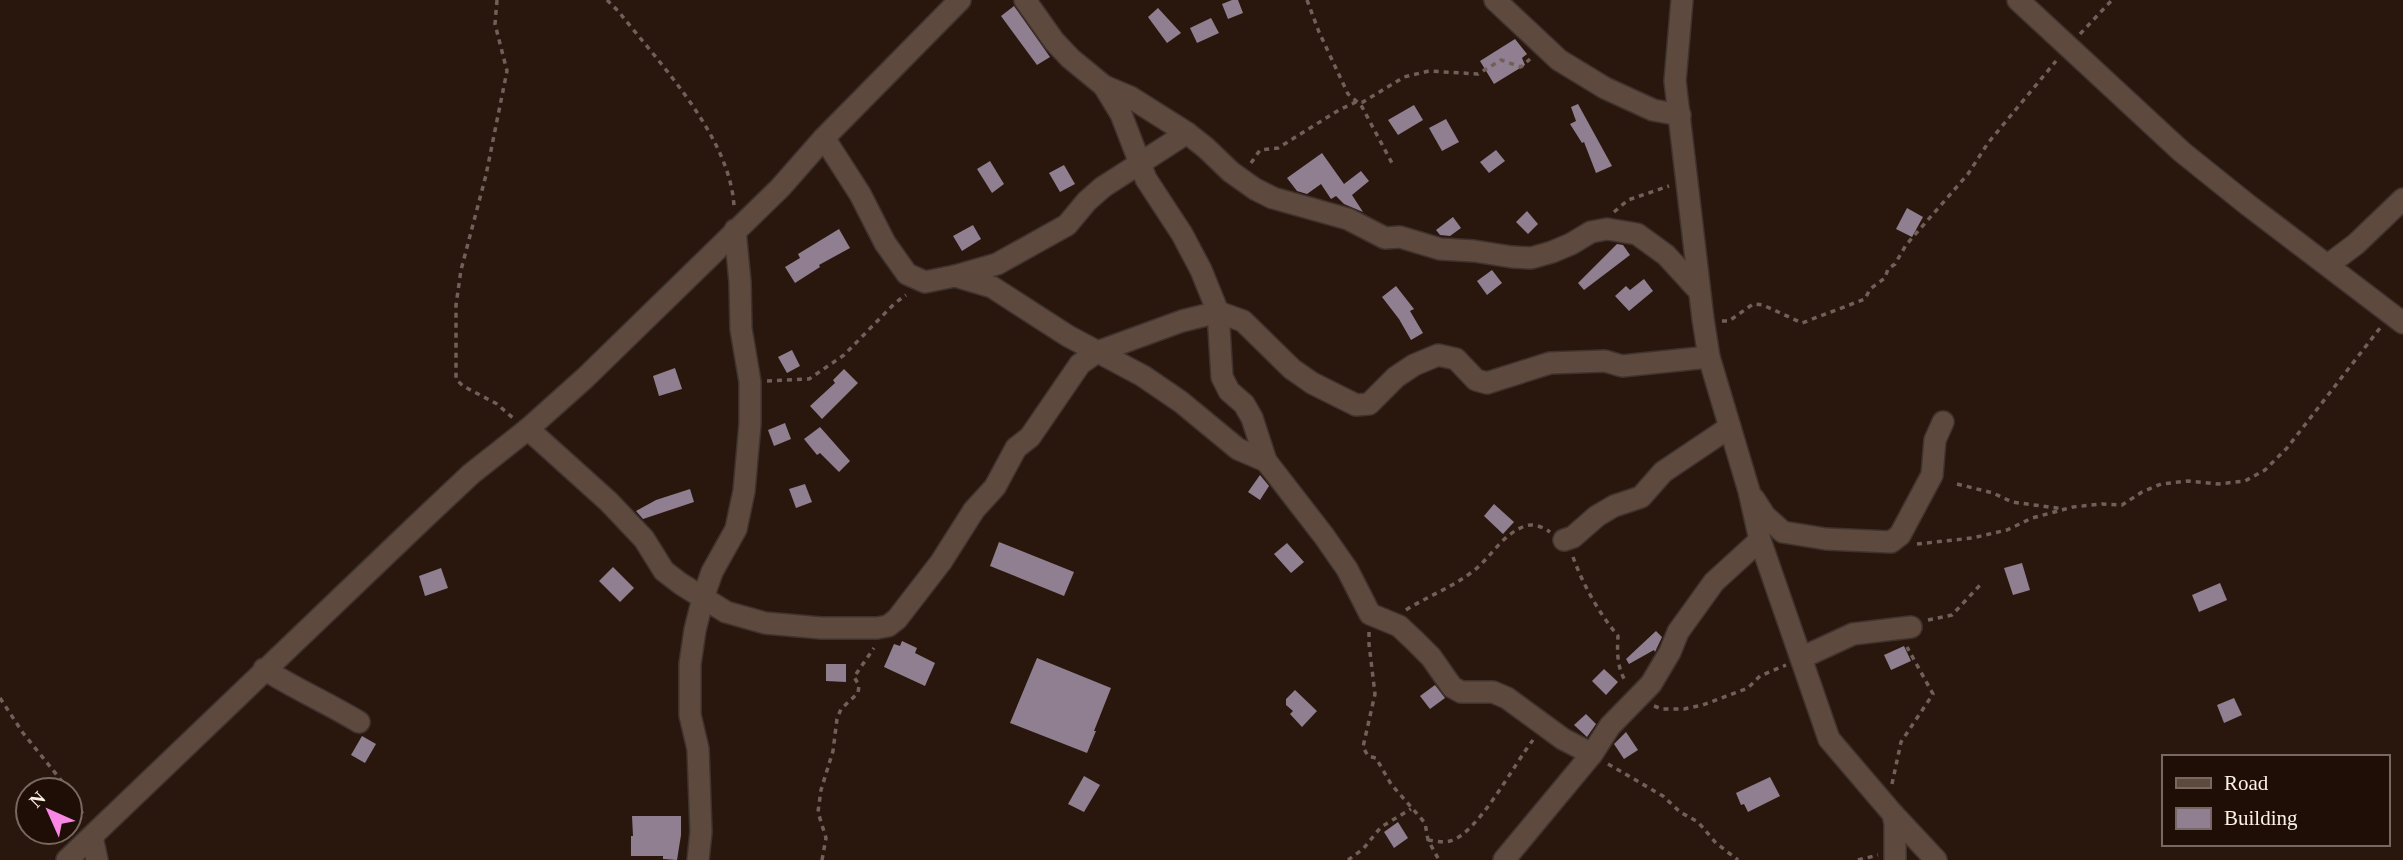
<svg xmlns="http://www.w3.org/2000/svg" width="2403" height="860" viewBox="0 0 2403 860" font-family="Georgia,serif">
	<style>
		.building { fill: #8f7f90 }
		.lines { fill: none; stroke-linecap: round; stroke-linejoin: round }
		.minor-casing { stroke: #3f322f; stroke-width: 24 }
		.path { stroke: #706057; stroke-width: 3.5; stroke-dasharray: 5 5; stroke-linecap: butt }
		.minor { stroke: #5d493e; stroke-width: 21 }
	</style>
	<rect width="100%" height="100%" fill="#29170e"/>
	<g class="building">
		<polygon points="1232,0 1238,0 1243,13 1228,19 1222,4"/>
		<polygon points="1014,6 1050,57 1037,65 1001,16"/>
		<polygon points="1158,8 1181,33 1167,43 1148,17"/>
		<polygon points="1211,18 1219,33 1197,43 1190,28"/>
		<polygon points="1515,39 1527,54 1522,58 1525,65 1494,84 1480,61"/>
		<polygon points="1578,104 1612,166 1596,173 1584,142 1582,143 1570,124 1576,121 1571,107"/>
		<polygon points="1414,105 1423,120 1398,135 1388,120"/>
		<polygon points="1446,119 1459,142 1442,151 1429,128"/>
		<polygon points="1496,150 1505,161 1489,173 1480,162"/>
		<polygon points="1322,153 1344,184 1361,171 1369,181 1352,195 1363,212 1344,204 1336,196 1331,199 1321,184 1307,194 1297,191 1287,178"/>
		<polygon points="990,161 1004,184 992,193 977,169"/>
		<polygon points="1064,165 1075,184 1060,192 1049,173"/>
		<polygon points="1907,208 1923,217 1912,237 1896,229"/>
		<polygon points="1527,211 1538,224 1528,234 1516,222"/>
		<polygon points="1453,217 1461,228 1450,236 1440,235 1436,230"/>
		<polygon points="973,225 981,239 962,251 953,236"/>
		<polygon points="839,229 850,248 819,265 820,267 795,283 785,267 800,258 798,254"/>
		<polygon points="1617,244 1623,245 1630,255 1584,290 1578,283"/>
		<polygon points="1492,270 1502,283 1487,295 1477,281"/>
		<polygon points="1644,279 1653,291 1629,311 1615,296 1626,286 1630,290"/>
		<polygon points="1396,286 1414,309 1410,311 1423,333 1411,340 1399,319 1382,297"/>
		<polygon points="792,350 800,366 787,373 778,357"/>
		<polygon points="675,368 682,389 659,396 653,376"/>
		<polygon points="844,369 858,383 822,419 810,406 835,383 833,380"/>
		<polygon points="785,423 791,439 774,446 768,430"/>
		<polygon points="820,427 850,461 839,472 820,453 817,455 804,439"/>
		<polygon points="1260,475 1269,486 1260,500 1248,492"/>
		<polygon points="805,484 812,502 796,508 789,489"/>
		<polygon points="690,489 694,502 643,519 636,511 656,500"/>
		<polygon points="1494,504 1514,522 1503,534 1484,516"/>
		<polygon points="999,542 1074,572 1064,596 990,566"/>
		<polygon points="1287,543 1304,562 1291,573 1274,554"/>
		<polygon points="2022,563 2030,590 2013,595 2004,568"/>
		<polygon points="613,567 634,588 620,602 599,581"/>
		<polygon points="441,568 448,588 425,596 419,576"/>
		<polygon points="2220,583 2227,600 2199,612 2192,595"/>
		<polygon points="1656,631 1662,637 1655,652 1654,650 1629,664 1626,659"/>
		<polygon points="902,641 917,648 915,653 935,663 925,686 884,667 894,644 900,646"/>
		<polygon points="1904,646 1911,661 1891,670 1884,655"/>
		<polygon points="1037,658 1111,688 1094,731 1096,731 1087,753 1010,723"/>
		<polygon points="826,664 846,664 846,682 826,681"/>
		<polygon points="1604,669 1618,682 1606,695 1592,681"/>
		<polygon points="1435,685 1445,698 1430,709 1420,696"/>
		<polygon points="1295,690 1317,711 1302,727 1290,714 1293,711 1286,705 1286,699"/>
		<polygon points="2234,698 2242,715 2224,723 2217,705"/>
		<polygon points="1586,714 1596,724 1587,737 1574,725"/>
		<polygon points="1626,732 1638,750 1624,759 1614,744"/>
		<polygon points="362,736 376,744 365,763 351,755"/>
		<polygon points="1084,776 1100,785 1084,812 1068,804"/>
		<polygon points="1770,777 1780,796 1748,812 1744,804 1741,805 1736,793"/>
		<polygon points="632,816 681,816 681,835 677,860 663,859 663,856 631,856 631,836 633,836"/>
		<polygon points="1398,822 1408,838 1394,848 1384,832"/>
	</g>
	<g class="lines">
		<defs>
			<g id="minor">
				<polyline points="1025,0 1054,41 1070,58 1104,86 1130,97 1187,133 1206,148 1231,172 1255,189 1273,198 1348,219 1385,238 1400,237 1440,249 1474,251 1512,257 1531,258 1552,252 1571,244 1591,232 1607,229 1637,234 1666,255 1699,291"/>
				<polyline points="1495,0 1559,60 1605,88 1653,110 1680,115"/>
				<polyline points="1682,0 1675,81 1703,319 1709,357 1749,491 1760,540 1829,739 1893,814 1936,860"/>
				<polyline points="2018,0 2182,152 2248,205 2403,323"/>
				<polyline points="1104,86 1121,114 1146,179 1182,234 1201,270 1218,312 1222,377 1229,391 1244,404 1252,418 1266,461"/>
				<polyline points="824,138 860,194 885,243 907,274 925,282 955,276 992,287 1068,336 1143,376 1181,402 1238,449 1266,461 1324,536 1347,569 1370,614 1399,626 1414,640 1431,657 1452,687 1461,692 1493,692 1507,698 1563,739 1592,754"/>
				<polyline points="2328,265 2356,244 2403,199"/>
				<polyline points="955,276 997,264 1067,225 1087,201 1103,187 1187,133"/>
				<polyline points="528,429 609,502 644,539 664,571 681,584 726,612 765,623 821,628 877,628 888,626 897,619 941,562 974,510 995,487 1016,448 1030,437 1080,364 1097,352 1182,321 1218,312 1243,321 1292,369 1312,383 1356,405 1369,404 1396,377 1414,365 1438,355 1456,359 1476,380 1487,383 1550,363 1605,361 1622,366 1709,357"/>
				<polyline points="1754,499 1765,516 1783,532 1826,539 1891,542 1900,535 1932,475 1935,440 1943,422"/>
				<polyline points="1564,540 1573,537 1597,516 1614,506 1641,497 1663,472 1730,427"/>
				<polyline points="1801,658 1853,634 1911,627"/>
				<path d="M264,669C295,689 328,703 359,722"/>
				<polyline points="1893,814 1895,824 1895,860"/>
				<polyline points="92,837 97,860"/>
				<polyline points="67,860 419,523 471,474 528,429 585,378 780,188 824,138 960,0"/>
				<polyline points="698,860 701,832 698,749 690,715 690,664 695,630 703,598 712,572 736,529 744,491 750,424 750,382 741,329 740,282 735,230"/>
				<polyline points="1504,860 1592,754 1610,726 1651,684 1670,652 1678,632 1714,582 1760,540"/>
			</g>
		</defs>
		<use href="#minor" class="minor-casing"/>
		<g class="path">
			<polyline points="497,0 495,24 507,71 486,175 461,270 456,305 456,379 463,386 497,404 513,418"/>
			<path d="M607,0L619,12C661,65 730,137 734,206"/>
			<polyline points="1307,0 1319,32 1348,94 1361,105 1393,165"/>
			<polyline points="2080,34 2112,0"/>
			<polyline points="1251,163 1260,150 1278,148 1339,110 1356,102 1363,102 1404,77 1429,71 1478,74 1501,60 1521,67 1530,59"/>
			<polyline points="1614,212 1628,200 1669,186"/>
			<polyline points="1722,321 1729,321 1753,304 1763,305 1802,323 1865,299 1870,289 1885,278 1888,269 1895,264 1906,245 1968,174 1988,143 2056,61"/>
			<polyline points="767,381 809,379 844,355 895,303 906,295"/>
			<polyline points="1957,484 1993,493 2012,502 2064,509"/>
			<polyline points="1917,544 1972,538 2007,530 2032,518 2073,507 2102,504 2122,505 2142,492 2161,484 2188,481 2218,484 2245,481 2265,470 2287,448 2380,328"/>
			<path d="M1573,557C1583,585 1599,613 1618,636C1617,652 1617,668 1626,682"/>
			<path d="M1406,610C1428,596 1451,588 1472,572C1491,558 1501,535 1525,526C1533,523 1543,527 1550,532"/>
			<polyline points="1928,620 1952,615 1982,583"/>
			<polyline points="1369,632 1369,644 1375,694 1363,747 1368,756 1376,758 1391,784 1425,823 1428,840 1439,860"/>
			<polyline points="0,698 23,733 69,790"/>
			<polyline points="1654,706 1662,709 1684,709 1703,705 1748,688 1760,676 1786,665"/>
			<polyline points="1608,764 1663,796 1680,812 1698,822 1716,843 1738,860"/>
			<polyline points="1892,784 1901,742 1933,694 1907,647"/>
			<polyline points="70,792 85,818"/>
			<path d="M1428,840C1435,841 1443,843 1450,841C1478,834 1514,764 1533,740"/>
			<polyline points="822,860 826,838 818,812 821,790 833,751 837,719 841,709 858,693 859,685 854,677 874,648"/>
			<polyline points="1348,860 1363,849 1381,827 1411,809"/>
			<polyline points="1858,860 1878,855"/>
		</g>
		<use href="#minor" class="minor"/>
	</g>
	<rect x="2162" y="755" width="228" height="91" fill="#1f0e06" stroke="#786861" stroke-width="2"/>
	<rect x="2176" y="778" width="35" height="10" fill="#5d493e" stroke="#786861" stroke-width="2"/>
	<text x="2224" y="790" font-size="21" fill="#fdf0e9">Road</text>
	<rect x="2176" y="808" width="35" height="21" fill="#8f7f90" stroke="#786861" stroke-width="2"/>
	<text x="2224" y="825" font-size="21" fill="#fdf0e9">Building</text>
	<g transform="translate(49 811) rotate(315)"><circle r="33" fill="#1f0e06" stroke="#786861" stroke-width="2"/>
	<path d="M0-5L12 26L0 18L-12 26Z" fill="#fb87e5"/>
	<text y="-10" font-size="19" font-weight="bold" text-anchor="middle" fill="#fdf0e9">N</text>
	</g>
</svg>
